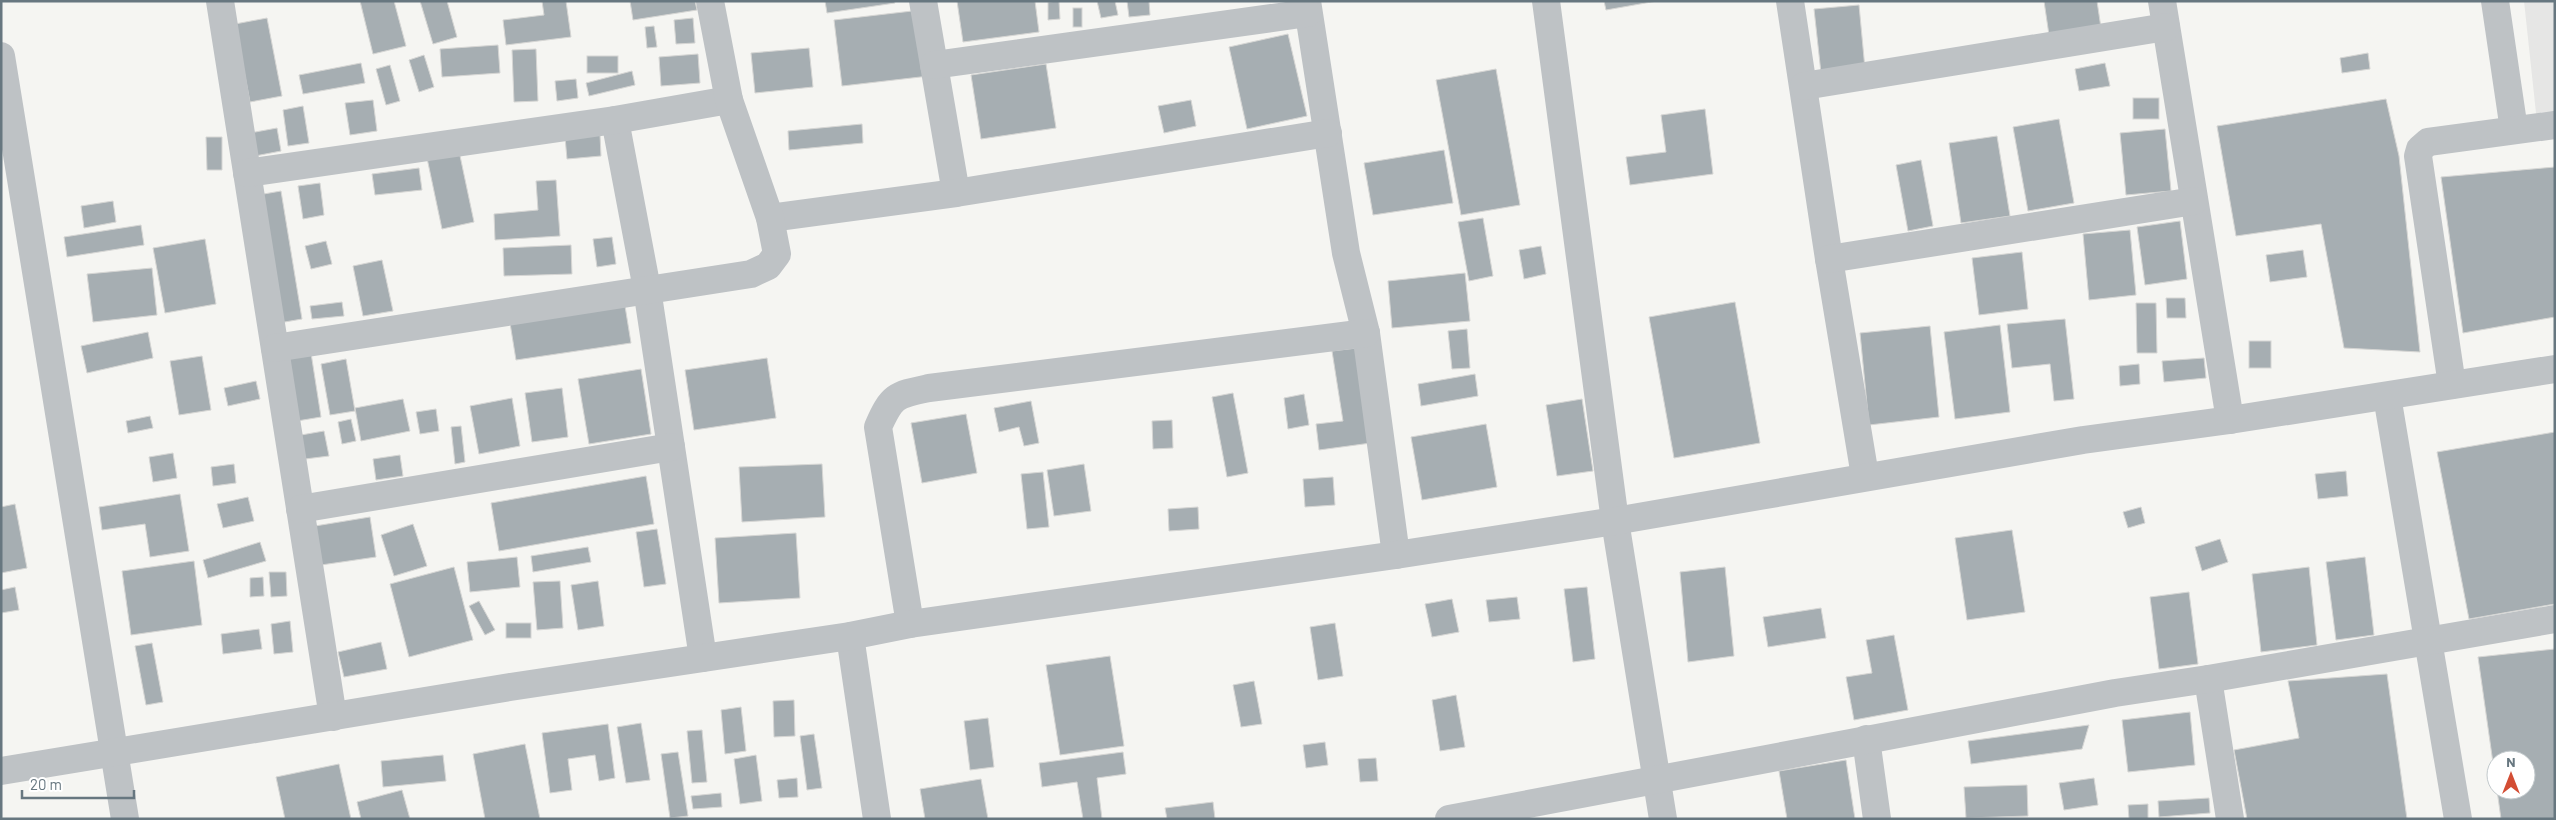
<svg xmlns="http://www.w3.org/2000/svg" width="2556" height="820" viewBox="0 0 2556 820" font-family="Barlow,sans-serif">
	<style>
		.built { fill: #e6e6e5 }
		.building { fill: #a6aeb2; stroke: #d6d6d4 }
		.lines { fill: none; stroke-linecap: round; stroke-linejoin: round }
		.street { stroke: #bec2c5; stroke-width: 28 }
	</style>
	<rect width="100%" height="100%" fill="#f5f5f2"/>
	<polygon class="built" points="2524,1 2555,1 2555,138 2539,141"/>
	<g class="building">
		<polygon points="360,1 394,1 406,46 373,54"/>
		<polygon points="420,1 447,1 457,37 433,44"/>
		<polygon points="542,1 566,1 571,37 506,45 503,20 544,15"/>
		<polygon points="630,1 695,1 697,10 633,20"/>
		<polygon points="825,1 894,1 895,3 827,13"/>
		<polygon points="957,1 1035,1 1039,32 963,42"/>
		<polygon points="1059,1 1060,19 1048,20 1048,2"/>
		<polygon points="1097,1 1115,1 1118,15 1101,18"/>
		<polygon points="1127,1 1149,1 1150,15 1129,17"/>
		<polygon points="1604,1 1657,1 1606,10"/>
		<polygon points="2044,1 2097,1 2101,28 2049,35"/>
		<polygon points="1859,5 1865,69 1821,73 1814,9"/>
		<rect x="1073" y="8" width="9" height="19"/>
		<polygon points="921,10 929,76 842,86 834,20"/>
		<polygon points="267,18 282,96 250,102 235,24"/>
		<polygon points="693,18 695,43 676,44 674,20"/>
		<polygon points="654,26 657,47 647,48 645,27"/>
		<polygon points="1288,34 1307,116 1247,129 1229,47"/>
		<polygon points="498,45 500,73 442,77 440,49"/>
		<polygon points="809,48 813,87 755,93 751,53"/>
		<polygon points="536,49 538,101 514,102 512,50"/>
		<polygon points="2368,53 2370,69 2342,73 2340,58"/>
		<polygon points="698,54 700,83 661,86 659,57"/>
		<polygon points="424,55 434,87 419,92 409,60"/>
		<rect x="587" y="56" width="31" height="17"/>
		<polygon points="361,63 365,83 303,94 299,75"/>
		<polygon points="2105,63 2110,86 2079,91 2075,69"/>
		<polygon points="1046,64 1056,128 981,139 971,75"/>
		<polygon points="390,65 400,101 386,105 376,69"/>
		<polygon points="1496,69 1520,205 1461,215 1436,80"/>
		<polygon points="632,71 635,85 589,96 586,83"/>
		<polygon points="576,79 578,98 557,101 555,81"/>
		<rect x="2133" y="98" width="26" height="21"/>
		<polygon points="2386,99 2399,156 2420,352 2344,348 2321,224 2236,236 2217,126"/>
		<polygon points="373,100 377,131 350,135 345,103"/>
		<polygon points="1191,100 1196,126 1164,133 1158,106"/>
		<polygon points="303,106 309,143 288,146 283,110"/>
		<polygon points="1705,109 1713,174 1630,185 1626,157 1666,152 1661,115"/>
		<polygon points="2059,119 2074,203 2028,211 2013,127"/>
		<polygon points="862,124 863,143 789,150 788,131"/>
		<polygon points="277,128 281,151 255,156 250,133"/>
		<polygon points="2165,129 2171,191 2126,195 2120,133"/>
		<polygon points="600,135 601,156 567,159 565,137"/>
		<polygon points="1997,136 2010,216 1961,223 1949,143"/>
		<polygon points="206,137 222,137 222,170 207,170"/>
		<polygon points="1444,150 1453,203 1373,215 1364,163"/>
		<polygon points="459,151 474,222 442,229 427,158"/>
		<polygon points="1921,160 1933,226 1908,231 1896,165"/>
		<polygon points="2555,167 2555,317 2463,333 2441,177"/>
		<polygon points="419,168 422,190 375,195 372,174"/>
		<polygon points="556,180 560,236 495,240 494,214 538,210 536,181"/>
		<polygon points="320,183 324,215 303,219 298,186"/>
		<polygon points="281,191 302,319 279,323 258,195"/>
		<polygon points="113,201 116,222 84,228 81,206"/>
		<polygon points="1483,218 1493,276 1469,281 1458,222"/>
		<polygon points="2180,221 2187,279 2145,285 2137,227"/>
		<polygon points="141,225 144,245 67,257 64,237"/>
		<polygon points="2130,230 2136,295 2089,300 2083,234"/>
		<polygon points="612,237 616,264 597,267 593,239"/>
		<polygon points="205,239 216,304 165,313 153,248"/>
		<polygon points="326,241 332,264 311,269 305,246"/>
		<polygon points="571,245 572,274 504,276 503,248"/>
		<polygon points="1541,246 1546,274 1524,279 1519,250"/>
		<polygon points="2303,250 2307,277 2270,282 2266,255"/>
		<polygon points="2022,252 2028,309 1979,315 1972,258"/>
		<polygon points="382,260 393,311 363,316 353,266"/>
		<polygon points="152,268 157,315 93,322 87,274"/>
		<polygon points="1465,273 1470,321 1392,328 1388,281"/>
		<polygon points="2166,298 2185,298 2186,318 2167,318"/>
		<polygon points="342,302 344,316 312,319 310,306"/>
		<polygon points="1735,302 1760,443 1674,458 1649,317"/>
		<polygon points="2136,303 2156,303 2157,353 2137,353"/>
		<polygon points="625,306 631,343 516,360 510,323"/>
		<polygon points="2065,319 2074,399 2054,401 2050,364 2012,368 2007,324"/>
		<polygon points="2000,325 2010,412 1955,419 1944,332"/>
		<polygon points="1930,326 1939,417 1869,425 1860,333"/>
		<polygon points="1467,329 1470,368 1452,369 1448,331"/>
		<polygon points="148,332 153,358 87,373 81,346"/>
		<rect x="2249" y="341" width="22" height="27"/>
		<polygon points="1357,348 1371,443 1319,450 1316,424 1343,421 1332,351"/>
		<polygon points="311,353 321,417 291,422 281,357"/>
		<polygon points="202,356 211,410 179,415 170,361"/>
		<polygon points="767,358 776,418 694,430 685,370"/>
		<polygon points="2204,358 2206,378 2164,382 2162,361"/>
		<polygon points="346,359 355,411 330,415 321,364"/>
		<polygon points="2139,364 2140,384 2120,386 2119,366"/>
		<polygon points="641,369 651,434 589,444 578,379"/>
		<polygon points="1475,374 1478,396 1421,406 1418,384"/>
		<polygon points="256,381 260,399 228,406 224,388"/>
		<polygon points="562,388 568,437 532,442 525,393"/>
		<polygon points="1233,393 1248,473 1227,477 1212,397"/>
		<polygon points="1304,394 1309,425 1288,429 1284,398"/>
		<polygon points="512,398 520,446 479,454 470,406"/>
		<polygon points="403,399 410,431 361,441 355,408"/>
		<polygon points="1582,399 1593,471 1557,476 1546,405"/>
		<polygon points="1031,401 1039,443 1024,446 1019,427 999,432 994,408"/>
		<polygon points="436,409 439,431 420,434 416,412"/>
		<polygon points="966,414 977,473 922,483 911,423"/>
		<polygon points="150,416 153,428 128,433 126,421"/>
		<polygon points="351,419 356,441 342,444 338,422"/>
		<polygon points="1172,420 1173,448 1153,449 1152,421"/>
		<polygon points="1486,424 1497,487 1422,500 1411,437"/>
		<polygon points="461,426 465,462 455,464 451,427"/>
		<polygon points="324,431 329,456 305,459 301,435"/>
		<polygon points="2555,432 2555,604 2469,619 2437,452"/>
		<polygon points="173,453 177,478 153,482 149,457"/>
		<polygon points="400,455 403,476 376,480 373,459"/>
		<polygon points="234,464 236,483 213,486 211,467"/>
		<polygon points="822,464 825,517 742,522 739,467"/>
		<polygon points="1084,464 1091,511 1054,516 1047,470"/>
		<polygon points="2346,471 2348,496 2318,499 2315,474"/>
		<polygon points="1043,472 1049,527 1027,529 1021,474"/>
		<polygon points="646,476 654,524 499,551 491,503"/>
		<polygon points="1333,477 1335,505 1305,507 1303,479"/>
		<polygon points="180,494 189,551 150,557 145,524 102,530 99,507"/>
		<polygon points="248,497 254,521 223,528 217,504"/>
		<polygon points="15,504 27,568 1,573 1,507"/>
		<polygon points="1198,507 1199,529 1169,531 1168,509"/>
		<polygon points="2141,507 2145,523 2128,528 2123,512"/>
		<polygon points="370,517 376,557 321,565 315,526"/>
		<polygon points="413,524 427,566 394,576 381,535"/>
		<polygon points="657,529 666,584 644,587 636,532"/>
		<polygon points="2012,530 2025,612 1967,620 1955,538"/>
		<polygon points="796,533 800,598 719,603 715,538"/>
		<polygon points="2220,539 2228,562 2202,571 2195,547"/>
		<polygon points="260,542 266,561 208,578 203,560"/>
		<polygon points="588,547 591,562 533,572 531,556"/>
		<polygon points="517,557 520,587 470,592 467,562"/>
		<polygon points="2365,557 2374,635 2336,640 2326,562"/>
		<polygon points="194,561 202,625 131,635 122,571"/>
		<polygon points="454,567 473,640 409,657 390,584"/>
		<polygon points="1725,567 1734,656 1688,662 1680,572"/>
		<polygon points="2309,567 2317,645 2261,652 2252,574"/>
		<polygon points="269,572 286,572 287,596 271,597"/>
		<polygon points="263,577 264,596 250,597 250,578"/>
		<polygon points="560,581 563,628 537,630 533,582"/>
		<polygon points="598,581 604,626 578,630 571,585"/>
		<polygon points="15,587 19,610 1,613 1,590"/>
		<polygon points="1587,587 1595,659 1573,662 1564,589"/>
		<polygon points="2189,592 2198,664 2159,669 2150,597"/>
		<polygon points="1517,597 1520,619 1489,622 1486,600"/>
		<polygon points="1452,599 1459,632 1432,637 1425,604"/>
		<polygon points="479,601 495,630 485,635 469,606"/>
		<polygon points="1821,608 1826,638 1768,647 1763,617"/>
		<polygon points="290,621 293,652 274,654 271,624"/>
		<rect x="506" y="623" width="25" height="15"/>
		<polygon points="1335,623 1343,676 1318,680 1310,627"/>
		<polygon points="259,629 262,649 223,654 221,634"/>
		<polygon points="1894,635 1908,710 1854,720 1846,677 1872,673 1866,640"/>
		<polygon points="381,642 387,669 344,677 338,652"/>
		<polygon points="152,643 163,702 146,705 135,646"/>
		<polygon points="2555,649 2555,819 2501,819 2497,790 2526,790 2526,760 2496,760 2496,784 2478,657"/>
		<polygon points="1110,656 1124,746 1060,755 1046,665"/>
		<polygon points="2387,674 2407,819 2247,819 2234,750 2299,738 2288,681"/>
		<polygon points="1254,681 1262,724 1241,727 1233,685"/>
		<polygon points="1456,695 1465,747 1440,751 1432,700"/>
		<polygon points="794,700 795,736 774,737 773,701"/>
		<polygon points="741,707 746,751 725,754 721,710"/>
		<polygon points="2190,712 2195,765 2128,772 2122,720"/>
		<polygon points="988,718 994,767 970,770 964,721"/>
		<polygon points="641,723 650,780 626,783 617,727"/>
		<polygon points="608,724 615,778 599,781 595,755 568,759 572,790 550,793 542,733"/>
		<polygon points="2089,725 2082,749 1971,764 1968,741"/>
		<polygon points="702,730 707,782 692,783 687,731"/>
		<polygon points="814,734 822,788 807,790 800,736"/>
		<polygon points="1325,742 1328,765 1306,768 1303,745"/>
		<polygon points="525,744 540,819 485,819 473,754"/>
		<polygon points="678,752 688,816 670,818 661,754"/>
		<polygon points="1123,752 1126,774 1097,778 1102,819 1083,819 1077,782 1042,787 1039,763"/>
		<polygon points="443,755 446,781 383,787 381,761"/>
		<polygon points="756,755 762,801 740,804 734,759"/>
		<polygon points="1376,758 1378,781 1360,782 1358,759"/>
		<polygon points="1846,760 1855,819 1787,819 1779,771"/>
		<polygon points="339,764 351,819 285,819 276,777"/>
		<polygon points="797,778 798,797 779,798 777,780"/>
		<polygon points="2094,778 2098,805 2064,810 2059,783"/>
		<polygon points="981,779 988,819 925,819 920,789"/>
		<polygon points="2027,785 2028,816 1966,818 1964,787"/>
		<polygon points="402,790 410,819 361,819 357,802"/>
		<polygon points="721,793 722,807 693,809 691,796"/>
		<polygon points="2209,798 2210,813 2159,817 2158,801"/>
		<polygon points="1213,802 1215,819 1167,819 1165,808"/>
		<polygon points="2148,804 2148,819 2129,819 2128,805"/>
	</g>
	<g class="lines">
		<g class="street">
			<polyline points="220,1 333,717"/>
			<polyline points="923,1 956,193"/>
			<polyline points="1307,1 1346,253 1366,333 1396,555"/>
			<polyline points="1546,1 1615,521 1663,819"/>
			<polyline points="1790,1 1829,259 1865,476"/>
			<polyline points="2162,1 2230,420"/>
			<polyline points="2495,1 2514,130"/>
			<polyline points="1,56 125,819"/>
			<polyline points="934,65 1308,13"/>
			<polyline points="1804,86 2166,27"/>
			<polyline points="615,120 647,289 703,658"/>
			<polyline points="247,173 615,120 729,100"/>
			<polyline points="770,218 956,193 1328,133"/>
			<polyline points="1829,259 2194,201"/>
			<polyline points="275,348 751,274 768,266 777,254 770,218 729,100 710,1"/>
			<polyline points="2452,385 2418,156 2420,149 2428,142 2555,125"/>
			<polyline points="2387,396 2458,819"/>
			<polyline points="300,509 671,447"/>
			<path d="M910,624L878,427C892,395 896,395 929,388L1366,333"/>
			<polyline points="850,636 877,819"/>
			<polyline points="2208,679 2230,819"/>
			<polyline points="1866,739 1877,819"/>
			<polyline points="1,771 510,687 850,636 910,624 1396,555 1615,521 2083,440 2230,420 2555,369"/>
			<polyline points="1449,819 2115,693 2208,679 2555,619"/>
		</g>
	</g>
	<rect width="2556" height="820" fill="none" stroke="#677780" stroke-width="5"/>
	<g transform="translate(2511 775)"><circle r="24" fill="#ffffff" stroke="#c2c9cc"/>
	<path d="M0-4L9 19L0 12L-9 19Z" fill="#d34d34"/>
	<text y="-8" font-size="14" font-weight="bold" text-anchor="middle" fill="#677780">N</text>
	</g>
	<path d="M22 790v8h112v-8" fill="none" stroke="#677780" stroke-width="2.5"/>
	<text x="30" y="790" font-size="15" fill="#677780" stroke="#ffffff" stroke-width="4" paint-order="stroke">20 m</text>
</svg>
